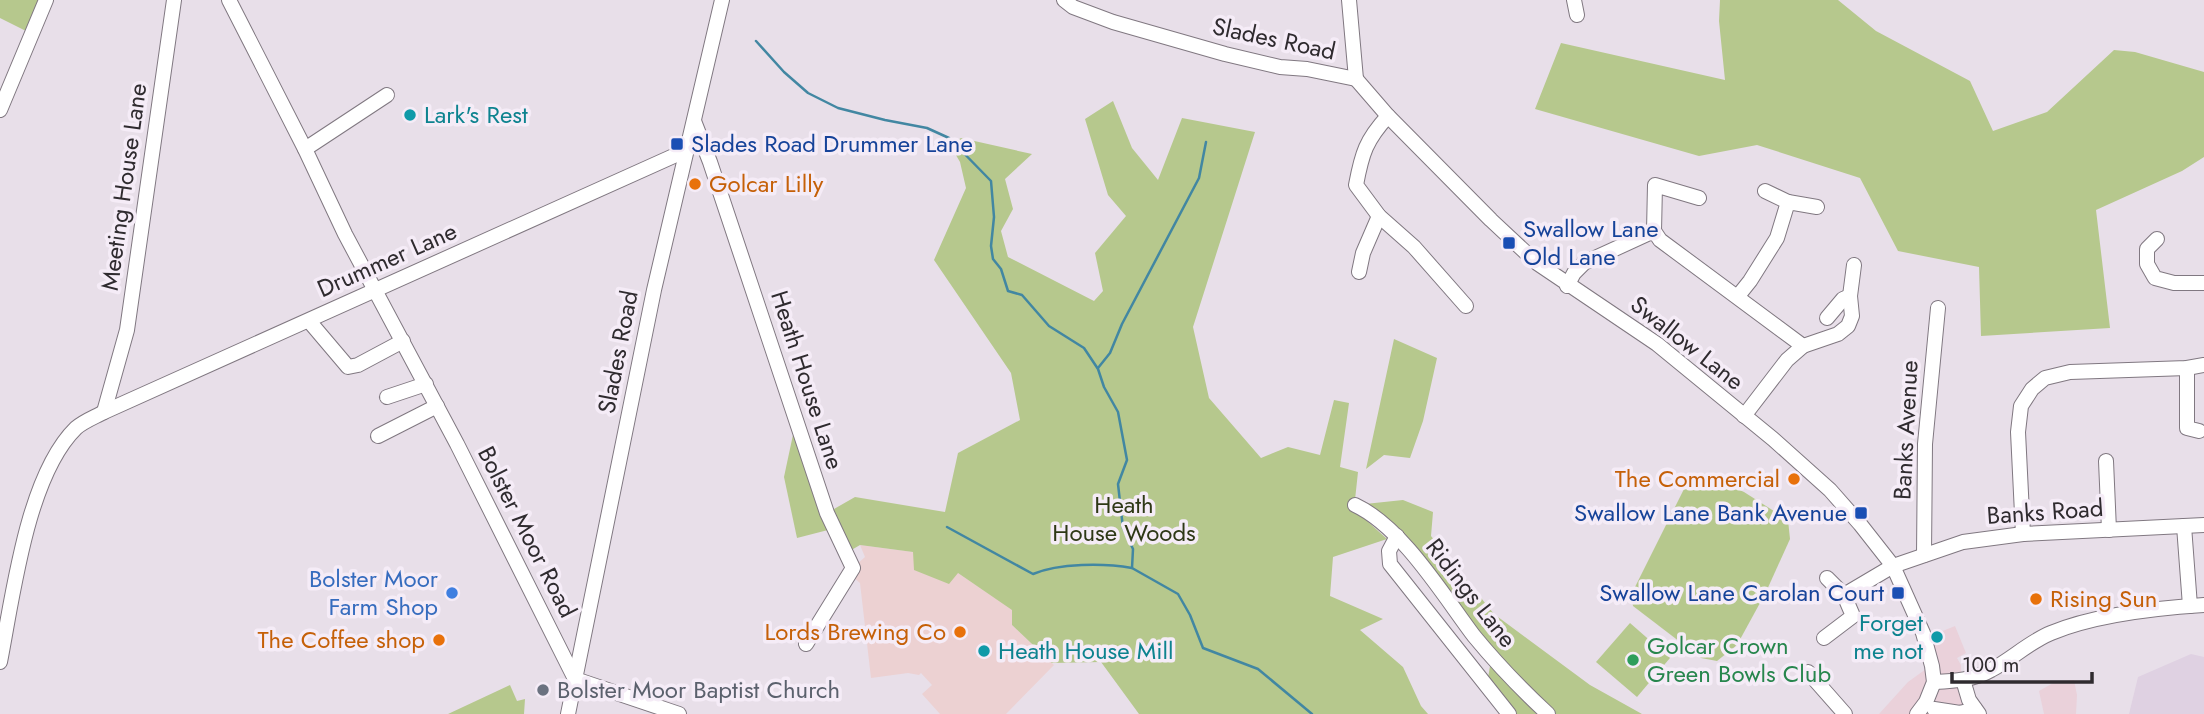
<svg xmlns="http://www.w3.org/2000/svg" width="2204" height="714" viewBox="0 0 2204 714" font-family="Jost,sans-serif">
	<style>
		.commercial { fill: #ead1da }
		.industrial { fill: #ecd1d2 }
		.built { fill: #dfd1e2 }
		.green { fill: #b6c88d }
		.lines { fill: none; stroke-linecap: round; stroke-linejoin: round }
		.stream { stroke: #4287a2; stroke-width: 2.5 }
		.minor-casing { stroke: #807881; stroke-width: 16 }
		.minor { stroke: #fff; stroke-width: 14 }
		.culture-dot { fill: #0f9aa8; stroke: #f5ecf7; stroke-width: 2.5 }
		.transit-dot { fill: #1a4fb4; stroke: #f5ecf7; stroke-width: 2.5 }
		.food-dot { fill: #e8710a; stroke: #f5ecf7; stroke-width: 2.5 }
		.shop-dot { fill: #3f7fe0; stroke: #f5ecf7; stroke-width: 2.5 }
		.leisure-dot { fill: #2e9e5b; stroke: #f5ecf7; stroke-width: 2.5 }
		.worship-dot { fill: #6b7280; stroke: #f5ecf7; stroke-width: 2.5 }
		.labels { text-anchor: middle; stroke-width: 7; stroke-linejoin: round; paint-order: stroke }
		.street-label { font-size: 24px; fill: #2f2b2f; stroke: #f5ecf7 }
		.culture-label { font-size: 24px; fill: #0d838f; stroke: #f5ecf7; text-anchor: start }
		.transit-label { font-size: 24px; fill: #164399; stroke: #f5ecf7; text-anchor: start }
		.food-label { font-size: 24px; fill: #c56008; stroke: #f5ecf7; text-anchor: end }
		.park-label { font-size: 24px; fill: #2e3816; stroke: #f5ecf7 }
		.shop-label { font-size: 24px; fill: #366cbe; stroke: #f5ecf7; text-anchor: end }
		.leisure-label { font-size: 24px; fill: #27864d; stroke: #f5ecf7; text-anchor: start }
		.worship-label { font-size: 24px; fill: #5b616d; stroke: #f5ecf7; text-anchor: start }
	</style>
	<rect width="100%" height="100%" fill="#e8dfe9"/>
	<g class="commercial">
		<polygon points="1955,626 1966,653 1957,658 1961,665 1962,714 1879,714 1908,682 1926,669 1930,636"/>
		<polygon points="2074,680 2077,695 2076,714 2044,714 2039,691 2055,682"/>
	</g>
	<polygon class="industrial" points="860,545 913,552 958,573 1013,610 1012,625 1054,665 1006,714 940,714 922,694 932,685 921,673 919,675 908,673 871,678 860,583 853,577 857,564 865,557"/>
	<polygon class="built" points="2191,654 2204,657 2204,714 2129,714 2138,677"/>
	<g class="green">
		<polygon points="0,0 41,0 28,32 0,18"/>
		<polygon points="1720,0 1838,0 1876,31 1970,81 1993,131 2047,112 2114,50 2135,52 2204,72 2204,157 2182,171 2096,210 2110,328 1981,336 1979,267 1898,251 1860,178 1757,145 1699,156 1535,109 1561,43 1725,80 1719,21"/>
		<polygon points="1113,101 1132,148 1158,180 1182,118 1255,132 1193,327 1209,398 1261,458 1288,447 1320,455 1334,400 1349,403 1340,467 1358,472 1354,509 1387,539 1333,557 1330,596 1383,619 1360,630 1403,667 1421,706 1428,714 1139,714 1101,662 1052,663 1012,625 1012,610 958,573 949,584 914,570 913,552 860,545 848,552 827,513 855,497 945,512 958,453 1020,420 1011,373 934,260 966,188 960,162 950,145 961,138 1032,154 1005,179 1013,209 1001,231 1008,257 1094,301 1103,291 1095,253 1126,216 1108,195 1085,119"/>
		<polygon points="1394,339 1437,358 1423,421 1410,458 1384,455 1366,469"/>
		<polygon points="794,430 828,530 797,538 784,477"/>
		<polygon points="1703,473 1744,492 1788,520 1790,539 1766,592 1737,645 1717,661 1701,658 1633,606 1631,595 1688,481 1695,474"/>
		<polygon points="1403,500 1433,512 1431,536 1494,614 1590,685 1642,714 1516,714 1488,678 1492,654 1430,564 1412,543 1365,504"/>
		<polygon points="1630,623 1670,658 1637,697 1596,662"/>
		<polygon points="510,685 517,701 525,699 524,714 448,714"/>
	</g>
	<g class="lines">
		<g class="stream">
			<polyline points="756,41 784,72 808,93 838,108 885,120 927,128 949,138 991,181 994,217 991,246 993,259 1001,269 1008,291 1022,295 1049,326 1084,348 1098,369 1104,387 1118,412 1127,460 1118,484 1123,528 1133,549 1132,568 1178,594 1190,615 1203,648 1258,669 1312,714"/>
			<polyline points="1098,368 1110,353 1122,324 1199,178 1206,142"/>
			<path d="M947,527L1033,574C1059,563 1104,563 1132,568"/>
		</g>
		<defs>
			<g id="minor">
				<polyline points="229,0 305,149 345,234 457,444 575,679"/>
				<polyline points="1064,0 1073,7 1113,22 1225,54 1280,67 1307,69 1356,79"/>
				<polyline points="1349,0 1356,79"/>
				<polyline points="1574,0 1577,15"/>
				<polyline points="1356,79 1388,116 1491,220 1537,263 1657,344 1773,439 1830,490 1860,524 1893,566 1923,633 1932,666 1934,682 1926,702 1917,714"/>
				<polyline points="0,110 46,0"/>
				<path d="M1388,116C1366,140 1362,153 1356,185L1379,216L1414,247L1466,306"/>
				<polyline points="694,121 710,162 827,513 853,568 806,644"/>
				<polyline points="305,149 387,95"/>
				<polyline points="1765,191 1788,202"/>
				<polyline points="1654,231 1660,240 1803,346 1838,334 1848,326 1852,316 1850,296 1854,265"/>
				<polyline points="2157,239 2147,249 2147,264 2155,278 2174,283 2204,283"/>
				<polyline points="1359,272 1363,253 1379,216"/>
				<polyline points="1567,286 1574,273 1584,263 1654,231 1655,185 1699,198"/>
				<polyline points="1738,296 1750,281 1777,238 1788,202 1817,207"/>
				<polyline points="1827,318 1843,299 1850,296"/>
				<polyline points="309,321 348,367 358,365 403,341"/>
				<polyline points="2187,368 2187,428 2199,431"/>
				<polyline points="387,397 426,384"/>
				<polyline points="104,412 127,330 174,0"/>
				<polyline points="1744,416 1787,360 1803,346"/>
				<polyline points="378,436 437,406"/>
				<polyline points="2106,461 2109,530"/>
				<path d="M1355,505C1402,527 1443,595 1474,636C1497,664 1521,689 1548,714"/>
				<polyline points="2184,526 2190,606"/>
				<polyline points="2023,534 2018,432 2021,406 2032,389 2045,378 2070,372 2187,368 2204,365"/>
				<polyline points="1397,536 1389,551 1390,564 1509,714"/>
				<polyline points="1924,555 1925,444 1938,308"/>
				<polyline points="1827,578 1844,595 1893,566 1963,542 2023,534 2204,525"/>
				<polyline points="1824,638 1853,616 1844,595"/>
				<path d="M0,662C13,596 27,476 76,428C84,421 95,417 104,412L687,150"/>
				<polyline points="1808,672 1845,714"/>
				<polyline points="575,679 679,714"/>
				<polyline points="1963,680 1969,700 1979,714"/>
				<path d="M1934,682C1953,681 1974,680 1991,670C2012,659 2029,642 2051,633C2094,615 2157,608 2204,605"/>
				<polyline points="1934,709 1960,713 1975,709"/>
				<polyline points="568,714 654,290 722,0"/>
			</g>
		</defs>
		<use href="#minor" class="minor-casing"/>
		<use href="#minor" class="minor"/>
	</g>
	<g class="culture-dot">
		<circle cx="410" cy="115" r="7"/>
		<circle cx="1937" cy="637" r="7"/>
		<circle cx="984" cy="651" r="7"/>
	</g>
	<g class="transit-dot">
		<rect x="670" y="137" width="14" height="14" rx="3.5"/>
		<rect x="1502" y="236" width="14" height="14" rx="3.5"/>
		<rect x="1854" y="506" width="14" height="14" rx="3.5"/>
		<rect x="1891" y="586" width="14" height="14" rx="3.5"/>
	</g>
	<g class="food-dot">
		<circle cx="695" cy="184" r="7"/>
		<circle cx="1794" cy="479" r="7"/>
		<circle cx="2036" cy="599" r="7"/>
		<circle cx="960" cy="632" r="7"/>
		<circle cx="439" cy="640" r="7"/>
	</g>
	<circle class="shop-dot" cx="452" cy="593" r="7"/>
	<circle class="leisure-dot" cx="1633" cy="660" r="7"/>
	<circle class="worship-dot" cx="543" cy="690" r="7"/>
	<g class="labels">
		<g class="street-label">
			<text transform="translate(1274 39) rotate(12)" y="8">Slades Road</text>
			<text transform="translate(124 187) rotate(-82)" y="8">Meeting House Lane</text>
			<text transform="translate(387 260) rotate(-24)" y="8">Drummer Lane</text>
			<text transform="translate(1687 343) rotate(38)" y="8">Swallow Lane</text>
			<text transform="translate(618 352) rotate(-79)" y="8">Slades Road</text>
			<text transform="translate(807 380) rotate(72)" y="8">Heath House Lane</text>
			<text transform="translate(1906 430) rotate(-87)" y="8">Banks Avenue</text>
			<text transform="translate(2045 512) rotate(-4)" y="8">Banks Road</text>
			<text transform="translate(527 532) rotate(63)" y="8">Bolster Moor Road</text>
			<text transform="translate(1471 593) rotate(52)" y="8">Ridings Lane</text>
		</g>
		<g class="culture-label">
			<text x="424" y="123">Lark's Rest</text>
			<text x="1923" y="631" text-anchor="end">Forget<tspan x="1923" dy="28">me not</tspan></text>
			<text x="998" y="659">Heath House Mill</text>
		</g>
		<g class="transit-label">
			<text x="691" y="152">Slades Road Drummer Lane</text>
			<text x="1523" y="237">Swallow Lane<tspan x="1523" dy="28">Old Lane</tspan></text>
			<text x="1847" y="521" text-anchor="end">Swallow Lane Bank Avenue</text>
			<text x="1884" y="601" text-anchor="end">Swallow Lane Carolan Court</text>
		</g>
		<g class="food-label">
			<text x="709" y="192" text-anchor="start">Golcar Lilly</text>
			<text x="1780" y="487">The Commercial</text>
			<text x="2050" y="607" text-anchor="start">Rising Sun</text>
			<text x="946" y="640">Lords Brewing Co</text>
			<text x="425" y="648">The Coffee shop</text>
		</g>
		<g class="park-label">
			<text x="1124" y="513">Heath<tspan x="1124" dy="28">House Woods</tspan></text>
		</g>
		<g class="shop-label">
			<text x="438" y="587">Bolster Moor<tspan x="438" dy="28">Farm Shop</tspan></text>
		</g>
		<g class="leisure-label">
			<text x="1647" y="654">Golcar Crown<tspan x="1647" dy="28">Green Bowls Club</tspan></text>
		</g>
		<g class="worship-label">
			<text x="557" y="698">Bolster Moor Baptist Church</text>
		</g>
	</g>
	<path d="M1952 672v10h140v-10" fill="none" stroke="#2f2b2f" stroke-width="3.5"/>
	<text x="1962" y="672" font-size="21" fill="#2f2b2f" stroke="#f5ecf7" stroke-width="5" paint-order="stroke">100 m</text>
</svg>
